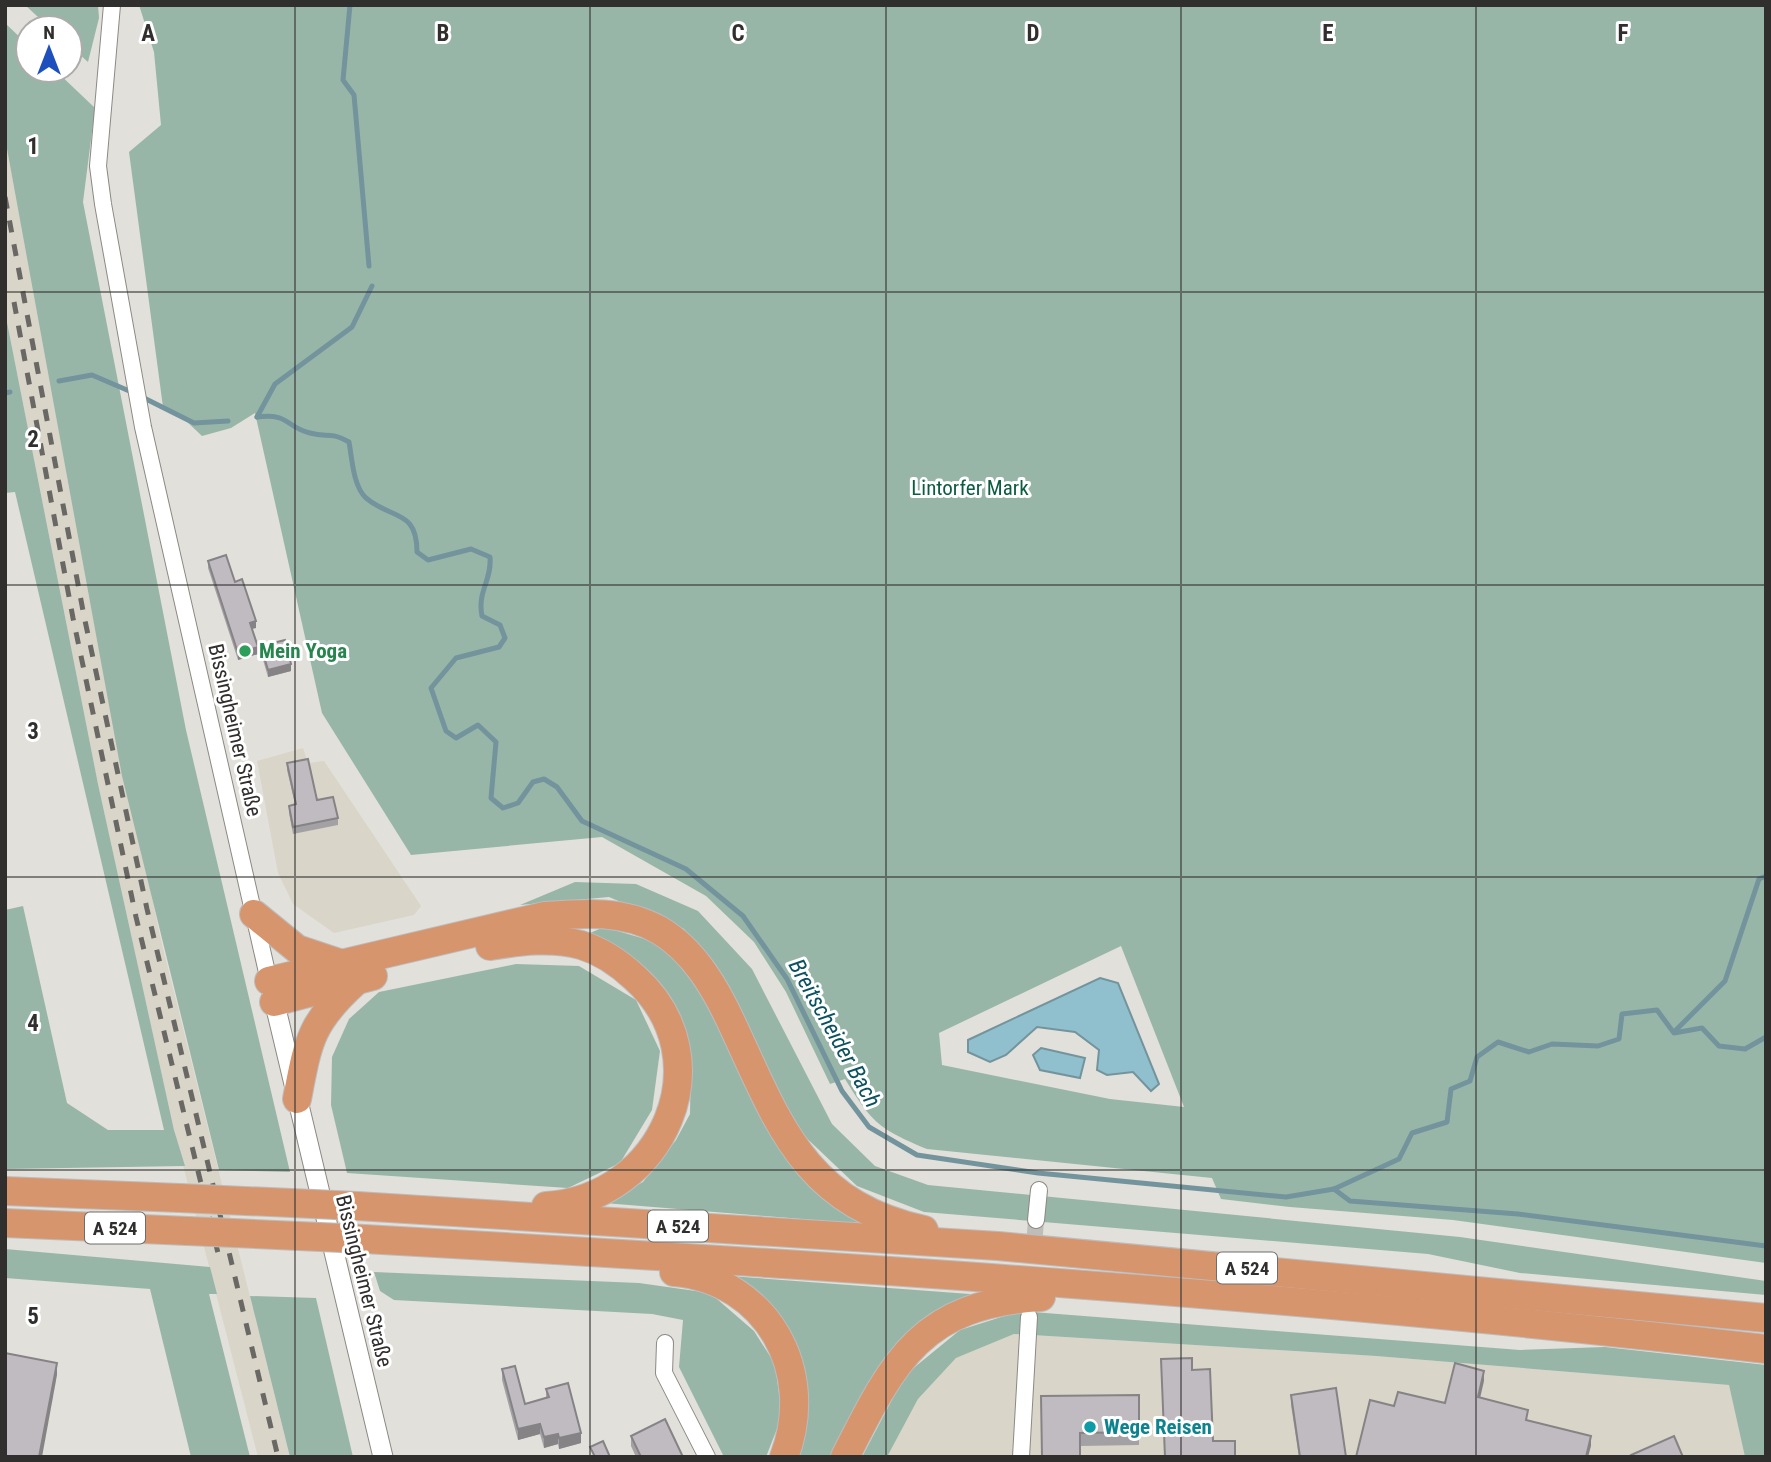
<svg xmlns="http://www.w3.org/2000/svg" width="1771" height="1462" viewBox="0 0 1771 1462" font-family="'Roboto Condensed',sans-serif">
	<style>
		.built { fill: #dad5c9 }
		.green { fill: #98b6a8; fill-rule: evenodd }
		.water { fill: #90c0cd; stroke: #73949d; stroke-width: 2 }
		.lines { fill: none; stroke-linecap: round; stroke-linejoin: round }
		.stream { stroke: #73949d; stroke-width: 5 }
		.minor-tunnel { stroke: #bebdb7; stroke-width: 16; stroke-dasharray: 16 8; stroke-linecap: butt }
		.minor-casing { stroke: #8b8983; stroke-width: 18 }
		.tertiary-casing { stroke: #8b8983; stroke-width: 21 }
		.motorway-casing { stroke: #bdbcbc; stroke-width: 30 }
		.minor { stroke: #fff; stroke-width: 16 }
		.tertiary { stroke: #fff; stroke-width: 19 }
		.motorway { stroke: #d6956d; stroke-width: 28 }
		.rail { stroke: #696864; stroke-width: 5; stroke-dasharray: 12 12; stroke-linecap: butt }
		.motorway-bridge-casing { stroke: #bdbcbc; stroke-width: 30; stroke-linecap: butt }
		.motorway-bridge { stroke: #d6956d; stroke-width: 28 }
		.wall { fill: #a4a1a5 }
		.shaded-wall { fill: #868386 }
		.building { fill: #bfbbc0; stroke: #868386; stroke-width: 2 }
		.grid { fill: none; stroke: #302f2d; stroke-width: 2; stroke-opacity: 0.55 }
		.leisure-dot { fill: #2e9e5b; stroke: #fff; stroke-width: 2.5 }
		.culture-dot { fill: #0f9aa8; stroke: #fff; stroke-width: 2.5 }
		.labels { text-anchor: middle; stroke-width: 6; stroke-linejoin: round; paint-order: stroke }
		.shield { fill: #fff; stroke: #6e6d6c; stroke-width: 2 }
		.shield-label { font-size: 19px; font-weight: bold; fill: #302f2d }
		.park-label { font-size: 21px; fill: #0d5c41; stroke: #fff }
		.leisure-label { font-size: 21px; font-weight: bold; fill: #27864d; stroke: #fff; text-anchor: start }
		.street-label { font-size: 21px; fill: #302f2d; stroke: #fff }
		.culture-label { font-size: 21px; font-weight: bold; fill: #0d838f; stroke: #fff; text-anchor: start }
		.water-label { font-size: 23px; font-style: italic; fill: #0b515f; stroke: #fff }
		.grid-label { font-size: 23px; text-anchor: middle; font-weight: bold; fill: #302f2d; stroke: #fff; stroke-width: 6; stroke-linejoin: round; paint-order: stroke }
	</style>
	<rect width="100%" height="100%" fill="#e2e0da"/>
	<g class="built">
		<polygon points="5,138 92,613 160,936 290,1457 258,1457 174,1130 98,784 5,312"/>
		<polygon points="303,748 308,763 324,761 421,906 414,915 334,933 293,904 278,873 257,761"/>
		<polygon points="1014,1334 1376,1356 1729,1385 1745,1457 887,1457 918,1399 956,1358"/>
	</g>
	<g class="green">
		<polygon points="25,5 98,5 99,18 88,62 70,46 70,28 50,28"/>
		<path d="M139,5H1766V1263L1453,1220L1290,1207L1221,1199L1212,1178L927,1149C879,1129 872,1123 845,1079L830,1084L786,992L754,942L706,896L602,837L411,855L322,713L255,413L231,428L202,436L181,416L163,407L129,152L161,125L154,52ZM1121,946L1184,1107L1110,1099L942,1065L939,1033Z"/>
		<polygon points="5,23 28,45 28,70 55,70 95,108 83,202 186,730 290,1172 219,1170 122,776 92,613 5,138"/>
		<polygon points="5,312 98,784 174,1130 185,1166 5,1169 5,910 23,906 67,1103 108,1130 164,1130 15,492 5,493"/>
		<polygon points="575,882 636,884 698,911 752,969 832,1124 875,1166 928,1185 1460,1237 1766,1281 1766,1295 1520,1273 1428,1254 924,1212 857,1186 798,1130 726,982 684,929 609,897 520,905"/>
		<polygon points="604,927 652,941 687,967 714,1008 770,1128 874,1225 604,1203 643,1182 676,1140 690,1114 691,1054 671,1002 639,962 590,933"/>
		<polygon points="516,964 579,966 636,1000 660,1051 652,1110 620,1163 568,1188 347,1173 331,1105 332,1057 349,1019 379,992"/>
		<polygon points="5,1249 210,1267 217,1294 209,1294 250,1457 191,1457 150,1289 5,1278"/>
		<polygon points="374,1272 639,1283 710,1293 754,1331 775,1364 782,1416 766,1457 724,1457 679,1367 683,1320 652,1314 394,1300 380,1291"/>
		<path d="M730,1276L983,1295L927,1323L837,1457H793C797,1440 805,1421 806,1403C810,1349 763,1313 730,1276Z"/>
		<polygon points="250,1296 316,1298 353,1457 290,1457"/>
		<polygon points="1020,1311 1520,1350 1605,1347 1766,1365 1766,1457 1745,1457 1729,1385 1376,1356 1014,1334 956,1358 918,1399 887,1457 862,1457 905,1375 960,1330"/>
	</g>
	<g class="water">
		<polygon points="1100,978 1118,983 1159,1084 1151,1091 1133,1072 1107,1075 1097,1070 1099,1050 1075,1032 1037,1027 1006,1055 990,1062 968,1052 968,1040"/>
		<polygon points="1041,1048 1085,1058 1080,1078 1040,1070 1033,1055"/>
	</g>
	<g class="lines">
		<g class="stream">
			<polyline points="350,5 343,80 354,95 369,266"/>
			<polyline points="59,381 92,375 134,393"/>
			<polyline points="5,393 10,392"/>
			<polyline points="142,397 194,423 228,421"/>
			<path d="M257,417C290,413 285,427 310,433C328,438 329,431 349,442C352,458 353,486 366,498C392,520 417,509 417,552L428,560L471,549L490,557C492,581 477,591 482,616L500,625L505,638L499,647L456,658L431,688L446,731L456,738L478,725L496,742L491,798L503,808L518,803L533,782L544,779L557,787L582,821L686,869L743,916L787,979L842,1091L869,1127L917,1155L1038,1173L1286,1197L1334,1189L1399,1159L1412,1133L1447,1122L1451,1089L1470,1081L1477,1057L1498,1042L1529,1052L1552,1044L1598,1046L1619,1039L1622,1014L1657,1010L1674,1033L1702,1028L1719,1046L1745,1049L1766,1037"/>
			<polyline points="257,417 275,384 352,327 372,286"/>
			<polyline points="1675,1031 1725,981 1759,879 1766,876"/>
			<polyline points="1334,1189 1350,1201 1518,1214 1766,1246"/>
		</g>
		<polyline class="minor-tunnel" points="1031,1287 1036,1220"/>
		<defs>
			<g id="minor">
				<polyline points="112,5 98,166 103,204 143,427 269,981"/>
				<polyline points="1036,1220 1039,1190"/>
				<polyline points="665,1343 664,1373 707,1457"/>
				<polyline points="1021,1457 1029,1317"/>
			</g>
			<polyline id="tertiary" points="272,992 383,1457"/>
			<g id="motorway">
				<polyline points="254,914 297,949 342,964"/>
				<path d="M490,946C520,941 552,937 581,945C601,951 620,964 635,978C725,1059 663,1199 546,1206"/>
				<path d="M269,981L545,916C584,913 624,910 659,930C695,951 717,991 733,1026C779,1125 805,1204 924,1230"/>
				<polyline points="274,1002 373,976"/>
				<path d="M297,1099C308,1042 310,1023 354,983"/>
				<polyline points="5,1191 180,1198"/>
				<polyline points="357,1206 998,1246 1766,1318"/>
				<polyline points="5,1223 188,1231"/>
				<path d="M364,1239C832,1265 1300,1295 1766,1349"/>
				<path d="M674,1272C767,1280 817,1371 784,1457"/>
				<path d="M845,1457C894,1360 921,1304 1041,1297"/>
			</g>
		</defs>
		<use href="#minor" class="minor-casing"/>
		<use href="#tertiary" class="tertiary-casing"/>
		<use href="#motorway" class="motorway-casing"/>
		<use href="#minor" class="minor"/>
		<use href="#tertiary" class="tertiary"/>
		<use href="#motorway" class="motorway"/>
		<g class="rail">
			<polyline points="5,197 84,616 147,909 278,1457"/>
			<polyline points="14,302 73,618 136,917 218,1253"/>
		</g>
		<defs>
			<g id="motorway-bridge">
				<polyline points="180,1198 357,1206"/>
				<polyline points="188,1231 364,1239"/>
			</g>
		</defs>
		<use href="#motorway-bridge" class="motorway-bridge-casing"/>
		<use href="#motorway-bridge" class="motorway-bridge"/>
	</g>
	<g class="wall">
		<polygon points="208,561 235,582 256,628 252,629 258,654 238,660 208,568"/>
		<polygon points="261,646 291,671 268,677 261,653"/>
		<polygon points="287,763 317,800 338,818 338,825 293,834 289,813 289,806 295,804 287,770"/>
		<polygon points="502,1369 525,1404 546,1398 546,1389 581,1443 559,1449 558,1444 544,1448 540,1434 518,1440 502,1380"/>
		<polygon points="1139,1395 1139,1445 1080,1446 1042,1457"/>
		<polygon points="1291,1395 1346,1457 1299,1457 1291,1405"/>
		<polygon points="631,1436 683,1457 636,1457 631,1446"/>
	</g>
	<g class="shaded-wall">
		<polygon points="256,621 256,628 250,629 250,623"/>
		<polygon points="258,647 258,654 238,660 238,653"/>
		<polygon points="291,664 291,671 268,677 268,670"/>
		<polygon points="57,1363 57,1375 42,1457 39,1457"/>
		<polygon points="1484,1371 1484,1381 1478,1407 1478,1397"/>
		<polygon points="540,1424 540,1434 518,1440 518,1429"/>
		<polygon points="581,1433 581,1443 559,1449 559,1438"/>
		<polygon points="558,1434 558,1444 544,1448 544,1437"/>
		<polygon points="1591,1436 1591,1446 1588,1457 1586,1457"/>
	</g>
	<g class="building">
		<polygon points="226,555 235,582 242,579 256,621 250,623 258,647 238,653 208,561"/>
		<polygon points="285,640 291,664 268,670 261,646"/>
		<polygon points="308,759 317,800 333,797 338,818 293,827 289,806 296,804 287,763"/>
		<polygon points="5,1353 57,1363 39,1457 5,1457"/>
		<polygon points="1192,1358 1192,1370 1210,1369 1213,1441 1235,1441 1235,1457 1165,1457 1161,1359"/>
		<polygon points="1455,1363 1484,1371 1478,1397 1528,1410 1526,1420 1591,1436 1586,1457 1356,1457 1370,1400 1394,1406 1398,1392 1445,1403"/>
		<polygon points="515,1366 525,1404 549,1397 546,1389 568,1383 581,1433 559,1438 558,1434 544,1437 540,1424 518,1429 502,1369"/>
		<polygon points="1336,1388 1346,1457 1300,1457 1291,1395"/>
		<polygon points="1139,1395 1139,1432 1080,1433 1080,1457 1042,1457 1041,1396"/>
		<polygon points="665,1419 683,1457 641,1457 631,1436"/>
		<polygon points="1674,1436 1683,1457 1632,1457 1631,1455"/>
		<polygon points="603,1441 610,1457 595,1457 590,1447"/>
	</g>
	<path class="grid" d="M295,5V1457M590,5V1457M886,5V1457M1181,5V1457M1476,5V1457M5,292H1766M5,585H1766M5,877H1766M5,1170H1766"/>
	<circle class="leisure-dot" cx="245" cy="651" r="7"/>
	<circle class="culture-dot" cx="1090" cy="1427" r="7"/>
	<g class="labels">
		<g class="shield">
			<rect x="648" y="1210.5" width="60" height="31" rx="5"/>
			<rect x="85" y="1212.5" width="60" height="31" rx="5"/>
			<rect x="1217" y="1252.5" width="60" height="31" rx="5"/>
		</g>
		<g class="shield-label">
			<text x="678" y="1233">A 524</text>
			<text x="115" y="1235">A 524</text>
			<text x="1247" y="1275">A 524</text>
		</g>
		<g class="park-label">
			<text x="970" y="495">Lintorfer Mark</text>
		</g>
		<g class="leisure-label">
			<text x="259" y="658">Mein Yoga</text>
		</g>
		<g class="street-label">
			<text transform="translate(235 730) rotate(77)" y="7">Bissingheimer Straße</text>
			<text transform="translate(364 1281) rotate(76)" y="7">Bissingheimer Straße</text>
		</g>
		<g class="culture-label">
			<text x="1104" y="1434">Wege Reisen</text>
		</g>
		<g class="water-label">
			<text transform="translate(835 1033) rotate(61)" y="8">Breitscheider Bach</text>
		</g>
	</g>
	<g class="grid-label">
		<text x="148" y="41">A</text>
		<text x="443" y="41">B</text>
		<text x="738" y="41">C</text>
		<text x="1033" y="41">D</text>
		<text x="1328" y="41">E</text>
		<text x="1623" y="41">F</text>
		<text x="33" y="154">1</text>
		<text x="33" y="447">2</text>
		<text x="33" y="739">3</text>
		<text x="33" y="1031">4</text>
		<text x="33" y="1324">5</text>
	</g>
	<rect width="1771" height="1462" fill="none" stroke="#302f2d" stroke-width="14"/>
	<g transform="translate(49 49)"><circle r="33" fill="#ffffff" stroke="#acacab" stroke-width="2"/>
	<path d="M0-5L12 26L0 18L-12 26Z" fill="#1d50bd"/>
	<text y="-10" font-size="19" font-weight="bold" text-anchor="middle" fill="#302f2d">N</text>
	</g>
</svg>
